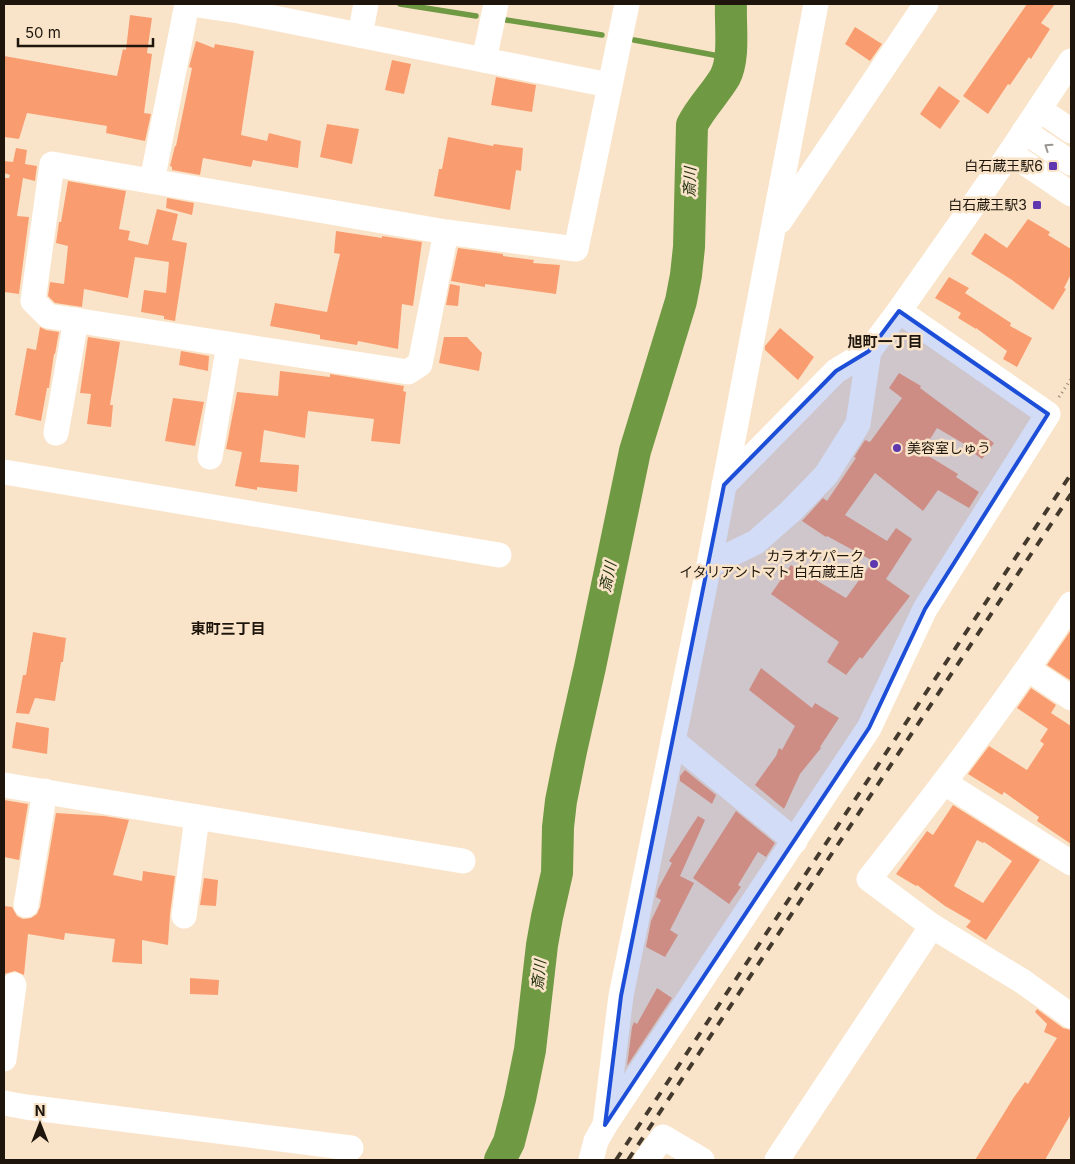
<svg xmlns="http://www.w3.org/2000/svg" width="1075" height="1164" viewBox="0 0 1075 1164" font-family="Inter,'Noto Sans JP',sans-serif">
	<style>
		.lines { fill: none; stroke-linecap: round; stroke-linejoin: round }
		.stream { stroke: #709943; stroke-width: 5.5 }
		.river { stroke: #709943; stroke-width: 32 }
		.building { fill: #f99d71; fill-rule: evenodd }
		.path { stroke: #958572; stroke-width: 3; stroke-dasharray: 1 4; stroke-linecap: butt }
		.minor { stroke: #fff; stroke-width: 25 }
		.rail { stroke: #43392c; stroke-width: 4; stroke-dasharray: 9 9; stroke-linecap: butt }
		.oneway { stroke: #9a9692 }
		.marked { fill: #1d4ed8; fill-opacity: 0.2; stroke: #1d4ed8; stroke-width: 4; stroke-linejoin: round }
		.poi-dot { fill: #5f37af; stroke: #fae4c9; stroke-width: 2 }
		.labels { text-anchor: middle; stroke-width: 5; stroke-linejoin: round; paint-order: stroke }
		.poi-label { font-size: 14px; fill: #1e160c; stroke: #fae4c9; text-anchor: end }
		.water-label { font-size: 15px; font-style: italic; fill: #1f2f0b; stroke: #fae4c9 }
		.neighbourhood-label { font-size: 15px; font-weight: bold; fill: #1e160c; stroke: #fae4c9 }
	</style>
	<rect width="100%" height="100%" fill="#fae4c9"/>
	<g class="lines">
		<g class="stream">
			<polyline points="400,4 476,16"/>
			<polyline points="506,20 602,35"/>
			<polyline points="634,40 719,56 731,57"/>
		</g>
		<path class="river" d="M500,1160L509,1142L520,1099L530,1050L542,945L547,917L557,873L558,827L561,801L571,751L590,667L635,451L681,301L686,275L689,247L692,125C701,107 715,94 725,77C735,58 730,25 731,4"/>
	</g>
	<g class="building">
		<polygon points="1027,4 1055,4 1041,23 1050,29 1031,59 1029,57 1010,85 1008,84 988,114 963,96"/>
		<polygon points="130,15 152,18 147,53 152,54 144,113 151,114 145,141 106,133 107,126 27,113 19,139 4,137 4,56 117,76 123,49 126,50"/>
		<polygon points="855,27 882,44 870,61 845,44"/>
		<polygon points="196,41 214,48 215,44 254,51 241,135 267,141 269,133 301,141 298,168 253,160 251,167 203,158 200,175 172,170 172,167 170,166 175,146 176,146 192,68 189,67"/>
		<polygon points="392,60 411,64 404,94 385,90"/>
		<polygon points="496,77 536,85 532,112 491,105"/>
		<polygon points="939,86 960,101 940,129 920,114"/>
		<polygon points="327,124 359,129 352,164 320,157"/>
		<polygon points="448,137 493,146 494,144 523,148 521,171 516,170 510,210 434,196 439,169 442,169"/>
		<polygon points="16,148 27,150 25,164 37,166 35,181 23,178 17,216 29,217 19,294 4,292 4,178 9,178 10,175 4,173 4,161 13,162"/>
		<polygon points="68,181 126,191 119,229 130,231 128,240 148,245 157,209 178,214 172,240 187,243 175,321 164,319 164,316 141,312 144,290 166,293 169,262 135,257 128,298 84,289 82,307 55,303 48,296 50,282 64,284 68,246 56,243 59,222 61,222"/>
		<polygon points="167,198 194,203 192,215 166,208"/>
		<polygon points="1028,219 1050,232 1048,235 1071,249 1071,274 1064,288 1066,289 1053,310 1012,280 971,254 985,233 1007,248"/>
		<polygon points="336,231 382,238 382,236 422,242 413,306 402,304 398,349 358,341 357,345 320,339 320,335 270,326 275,303 327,312 340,254 334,253"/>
		<polygon points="458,248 503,254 503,256 534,260 533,263 560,265 556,294 485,284 485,287 451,281"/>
		<polygon points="949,277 969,288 965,293 1011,323 1010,326 1032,338 1017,367 1003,359 1007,351 976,328 976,329 958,318 961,313 935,298"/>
		<polygon points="450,284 460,286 458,306 446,305"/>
		<polygon points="40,327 46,330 59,332 55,354 54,354 49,388 47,388 41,421 15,415 27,348 36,350"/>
		<polygon points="780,328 814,357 798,380 765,350 765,346"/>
		<polygon points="88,337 120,342 110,405 113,405 111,427 87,424 91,394 80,393"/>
		<polygon points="444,337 467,337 482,353 479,371 439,363"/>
		<polygon points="181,351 209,356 208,371 179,365"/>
		<polygon points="280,371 330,377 330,374 404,386 403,391 406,392 400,444 371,441 374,419 308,411 305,438 264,430 260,462 299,465 297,492 257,487 257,490 235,486 242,452 226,449 237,392 278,396"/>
		<polygon points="899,373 921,386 920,388 994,443 982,459 965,447 966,445 937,428 922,452 958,474 956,477 979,492 969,508 938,490 923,511 875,473 845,515 887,541 896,528 912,539 886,579 910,596 862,659 860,657 846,675 827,662 839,642 771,594 791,565 846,598 873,561 827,536 826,537 802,521 823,498 827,501 856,458 854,457 865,440 870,442 902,398 889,388"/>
		<polygon points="173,398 204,402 195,446 165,441"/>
		<polygon points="1071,630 1071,679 1070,680 1047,665"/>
		<polygon points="33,632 66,638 63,662 61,662 55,701 35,698 29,714 16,713 23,675 26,675"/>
		<polygon points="761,668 812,708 815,703 839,718 820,747 821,748 800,774 784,809 755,785 776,756 779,748 782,750 795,726 749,690"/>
		<polygon points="1031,688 1056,705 1051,713 1071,726 1071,844 1037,821 1039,817 1004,792 1002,795 968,774 989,746 1027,770 1044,744 1040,741 1048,729 1017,708"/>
		<polygon points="16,722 49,728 47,754 12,748"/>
		<polygon points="685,770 716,795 712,804 680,781 680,776"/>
		<polygon points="4,800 28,804 19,860 4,857"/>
		<path d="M953,805L1040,860L986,940L966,927L971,921L945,906L917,885L916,886L896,874L927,831L933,835ZM977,840L983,843L984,842L1012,861L983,903L954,886Z"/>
		<polygon points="736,811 775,843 766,857 758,852 738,885 741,887 729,904 693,878"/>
		<polygon points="56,813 104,816 129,820 113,875 142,881 143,871 175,876 170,914 168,945 142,940 142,964 112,962 115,939 65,933 64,940 28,934 24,975 15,971 4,974 4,906 12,907 17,916 23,919 31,918 37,914 40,907"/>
		<polygon points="698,816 705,820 680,876 694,883 670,930 678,935 665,957 646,947 651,921 661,900 656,897 658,889 672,863 669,861"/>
		<polygon points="204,878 218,880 216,906 200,905"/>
		<polygon points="190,978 219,980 218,995 190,994"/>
		<polygon points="657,988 672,998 627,1066 632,1027 634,1022 637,1024"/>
		<polygon points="1037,1009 1063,1028 1071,1030 1071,1114 1045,1160 975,1160 1014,1097 1025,1082 1028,1084 1057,1038 1044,1032 1047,1024 1035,1012"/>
	</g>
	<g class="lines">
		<polyline class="path" points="1059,397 1071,379"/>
		<g class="minor">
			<polyline points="190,4 239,11 609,85"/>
			<polyline points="360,35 366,4"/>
			<polyline points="484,60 496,4"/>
			<polyline points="1039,109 1071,131"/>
			<polyline points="1024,131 1071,163"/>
			<polyline points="1010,153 1071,194"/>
			<polyline points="152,181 187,4"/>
			<polyline points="780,221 926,4"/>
			<polyline points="446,232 420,364 408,372 48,316 33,301 52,164 446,232 576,249 627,4"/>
			<polyline points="56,433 76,320"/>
			<polyline points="210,457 229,344"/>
			<polyline points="4,472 499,555"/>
			<polyline points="724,485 836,371 869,351 899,311 1010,153 1071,61"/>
			<polyline points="709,565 756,542 790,512 826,475 858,424 869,351"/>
			<path d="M1071,604C1009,699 940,789 869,879L932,926L1022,981L1071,1016"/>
			<polyline points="1028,669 1071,698"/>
			<polyline points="673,741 795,841"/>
			<polyline points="945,783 1071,863"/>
			<polyline points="4,785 463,861"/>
			<polyline points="26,905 45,791"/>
			<polyline points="184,916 197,817"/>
			<polyline points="4,1059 14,985"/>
			<polyline points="4,1103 26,1107 351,1148"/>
			<polyline points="605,1125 621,996 709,565 816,4"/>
			<polyline points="591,1160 596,1141 605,1125 869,728 925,609 1048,414 899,311"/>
			<polyline points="646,1160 663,1137 702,1160"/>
			<polyline points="777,1160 932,926"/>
		</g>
		<g class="rail">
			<polyline points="616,1160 1071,474"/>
			<polyline points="628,1160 1071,494"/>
		</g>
	</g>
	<defs><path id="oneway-chevron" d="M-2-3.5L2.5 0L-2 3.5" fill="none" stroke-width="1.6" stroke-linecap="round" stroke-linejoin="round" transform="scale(1.25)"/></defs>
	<use class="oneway" href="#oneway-chevron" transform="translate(1048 147) rotate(-146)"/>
	<path class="marked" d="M899,311L1048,414L925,609L869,728L605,1125L621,996L724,485L836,371L869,351Z"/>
	<g class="poi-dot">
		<rect x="1048" y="161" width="10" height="10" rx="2.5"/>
		<rect x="1032" y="200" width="10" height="10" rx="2.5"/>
		<circle cx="897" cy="448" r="5"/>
		<circle cx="874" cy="564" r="5"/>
	</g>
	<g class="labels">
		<g class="poi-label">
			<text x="1043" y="171">白石蔵王駅6</text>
			<text x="1027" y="210">白石蔵王駅3</text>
			<text x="907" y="453" text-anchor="start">美容室しゅう</text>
			<text x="864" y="561">カラオケパーク<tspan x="864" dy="16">イタリアントマト 白石蔵王店</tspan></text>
		</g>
		<g class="water-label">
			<text transform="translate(690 182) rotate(-88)" y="5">斎川</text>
			<text transform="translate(608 577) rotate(-78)" y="5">斎川</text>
			<text transform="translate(539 975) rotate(-84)" y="5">斎川</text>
		</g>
		<g class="neighbourhood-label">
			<text x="885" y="347">旭町一丁目</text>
			<text x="228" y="634">東町三丁目</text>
		</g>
	</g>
	<rect width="1075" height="1164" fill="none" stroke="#1e160c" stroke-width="10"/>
	<g transform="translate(40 1124)" stroke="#fae4c9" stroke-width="4" paint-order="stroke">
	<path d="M0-4L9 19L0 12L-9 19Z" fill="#1e160c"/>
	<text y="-8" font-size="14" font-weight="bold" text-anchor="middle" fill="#1e160c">N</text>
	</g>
	<path d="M18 38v8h135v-8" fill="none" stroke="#1e160c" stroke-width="2.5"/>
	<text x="25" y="38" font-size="15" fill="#1e160c" stroke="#fae4c9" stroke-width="4" paint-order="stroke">50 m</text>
</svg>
